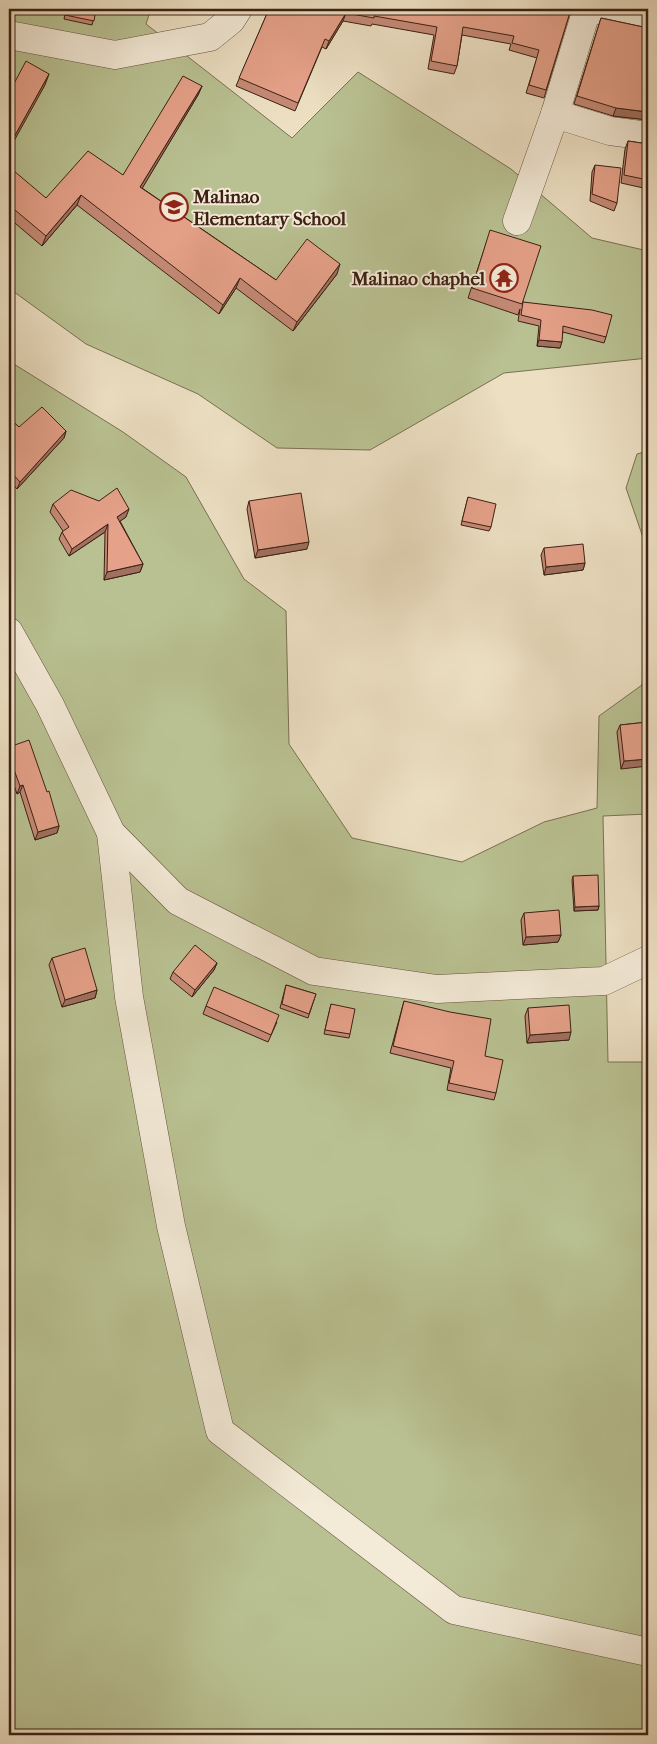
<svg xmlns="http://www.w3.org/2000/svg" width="657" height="1744" viewBox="0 0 657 1744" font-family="'IM FELL French Canon',serif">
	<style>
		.green { fill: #b9c192; stroke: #7a7052 }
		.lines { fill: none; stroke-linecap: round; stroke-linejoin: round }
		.street-casing { stroke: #68503f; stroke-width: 29 }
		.street { stroke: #f3ead7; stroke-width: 28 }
		.wall { fill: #c58a76; stroke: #3c2013 }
		.shaded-wall { fill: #a07160; stroke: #3c2013 }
		.building { fill: #e5a189; stroke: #3c2013 }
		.labels { text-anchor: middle; stroke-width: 4; stroke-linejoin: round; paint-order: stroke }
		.poi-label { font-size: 19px; font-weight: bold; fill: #3c2013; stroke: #f3ead7; text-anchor: start }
	</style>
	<rect width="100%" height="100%" fill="#ecdfc2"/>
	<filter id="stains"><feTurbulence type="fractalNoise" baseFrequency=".004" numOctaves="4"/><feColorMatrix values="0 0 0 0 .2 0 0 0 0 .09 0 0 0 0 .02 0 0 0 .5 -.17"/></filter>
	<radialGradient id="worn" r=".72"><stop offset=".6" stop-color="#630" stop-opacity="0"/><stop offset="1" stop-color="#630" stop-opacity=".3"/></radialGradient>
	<g class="green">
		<polygon points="9,9 151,9 146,24 292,138 358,72 511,169 592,238 648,251 648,358 504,373 370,450 277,448 198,394 86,344 10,289 9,299"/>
		<polygon points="9,361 123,432 186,477 244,579 286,611 289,744 352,838 462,862 544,822 597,808 599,716 642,685 648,631 648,814 603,816 608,1062 648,1062 648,1735 9,1735"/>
		<polygon points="648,451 648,552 626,488 637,454"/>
	</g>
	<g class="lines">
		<defs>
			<g id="street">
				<polyline points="595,9 648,20"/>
				<polyline points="9,35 115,55 210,37 231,20 238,9"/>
				<polyline points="555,114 610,131 648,136"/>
				<polyline points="517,221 555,114 587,9"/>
				<polyline points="9,632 50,705 111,833 178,901 314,971 437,989 604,981 648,960"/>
				<polyline points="111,833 129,997 171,1226 220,1431 454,1610 648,1652"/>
			</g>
		</defs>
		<use href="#street" class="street-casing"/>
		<use href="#street" class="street"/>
	</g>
	<g class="wall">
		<polygon points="66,9 96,9 92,25 64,19"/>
		<polygon points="269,9 571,9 544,98 526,93 537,58 509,50 511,44 462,35 457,66 454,74 428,69 434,35 372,24 371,26 343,21 326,49 322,47 295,111 236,86"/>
		<polygon points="601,18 648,28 648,120 613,116 574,104"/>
		<polygon points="202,86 198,95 142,188 276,280 337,274 293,331 236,288 219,314 77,205 42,246 9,218 9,177 46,198 123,175"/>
		<polygon points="628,141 648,144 648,189 621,183 625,149"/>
		<polygon points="595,165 617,203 614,211 590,201 592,172"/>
		<polygon points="487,241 523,302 606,337 604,343 563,332 560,348 537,346 539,326 518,321 520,309 518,315 468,298"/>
		<polygon points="9,418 19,427 66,431 64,438 17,489 9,480"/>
		<polygon points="468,497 491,527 489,531 461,525"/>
		<polygon points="249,501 307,549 255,558 247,509"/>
		<polygon points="53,504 126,517 120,521 143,564 140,572 104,580 105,532 69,556 59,539 62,532 63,531 50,512"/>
		<polygon points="544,548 585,563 583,570 544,575 541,555"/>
		<polygon points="648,722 621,769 617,732 620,725"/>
		<polygon points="9,747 59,826 57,833 35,840 20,792 17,794 9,771"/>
		<polygon points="573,876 599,906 598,910 574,911 572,880"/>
		<polygon points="524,913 561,935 558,942 523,945 521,920"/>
		<polygon points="52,958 97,990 95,998 62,1007 49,965"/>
		<polygon points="217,963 214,970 192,997 170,979 173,972"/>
		<polygon points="286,985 316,994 308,1018 280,1008"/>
		<polygon points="404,1001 485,1056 496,1093 494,1100 447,1090 451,1068 390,1053"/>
		<polygon points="331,1004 350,1034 349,1038 324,1034"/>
		<polygon points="206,1006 277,1022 268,1042 203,1014"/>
		<polygon points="528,1008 569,1040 527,1043 525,1016"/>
	</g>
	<g class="shaded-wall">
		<polygon points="346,13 343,21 326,49 329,41"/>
		<polygon points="49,74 45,85 9,150 9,146"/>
		<polygon points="202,86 198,95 137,197 140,187"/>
		<polygon points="616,108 648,112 648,120 613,116"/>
		<polygon points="81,195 77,205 42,246 46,236"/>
		<polygon points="340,264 337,274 293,331 297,322"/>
		<polygon points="240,278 236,288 219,314 223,305"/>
		<polygon points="539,340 562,342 560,348 537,346"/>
		<polygon points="66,431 64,438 17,489 20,482"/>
		<polygon points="129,509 126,517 115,525 117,517"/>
		<polygon points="108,524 105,532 69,556 72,549"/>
		<polygon points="309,542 307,549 255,558 258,550"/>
		<polygon points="585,563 583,570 544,575 546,567"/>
		<polygon points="143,564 140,572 104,580 107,572"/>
		<polygon points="648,759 648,766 621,769 624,761"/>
		<polygon points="23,785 20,792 17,794 20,786"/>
		<polygon points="59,826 57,833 35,840 38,832"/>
		<polygon points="599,906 598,910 574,911 575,907"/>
		<polygon points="561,935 558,942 523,945 526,937"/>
		<polygon points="217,963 214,970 192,997 195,990"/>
		<polygon points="97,990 95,998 62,1007 65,1000"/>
		<polygon points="571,1032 569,1040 527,1043 530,1035"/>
	</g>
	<g class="building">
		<polygon points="66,9 96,9 94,21 65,15"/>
		<polygon points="269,9 571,9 546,90 529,85 539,50 512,43 514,36 463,27 457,66 431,61 437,27 374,16 374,18 346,13 329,41 325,39 298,103 239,78"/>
		<polygon points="601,18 648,28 648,112 616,108 577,96"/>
		<polygon points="26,61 49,74 9,146 9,93"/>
		<polygon points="183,76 202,86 140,187 276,280 307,239 340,264 297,322 240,278 223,305 81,195 46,236 9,205 9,177 14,171 46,198 88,151 123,175"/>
		<polygon points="628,141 648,144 648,180 624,175"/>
		<polygon points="595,165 621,168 617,203 592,194"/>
		<polygon points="490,230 541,246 522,304 472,288"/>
		<polygon points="523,302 592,310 612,315 606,337 563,326 562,342 539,340 541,320 521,315"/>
		<polygon points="42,407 66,431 20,482 9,470 9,418 19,427"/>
		<polygon points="117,488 129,509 117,517 143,564 107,572 108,524 72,549 62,532 69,527 53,504 71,490 99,501"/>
		<polygon points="301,493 309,542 258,550 249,501"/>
		<polygon points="468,497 496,504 491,527 462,521"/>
		<polygon points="583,544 585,563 546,567 544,548"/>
		<polygon points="648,722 648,759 624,761 620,725"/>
		<polygon points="29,740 47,792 49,791 59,826 38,832 23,785 20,786 9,756 9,747"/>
		<polygon points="598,875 599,906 575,907 573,876"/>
		<polygon points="559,910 561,935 526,937 524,913"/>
		<polygon points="195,945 217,963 195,990 173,972"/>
		<polygon points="85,948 97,990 65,1000 52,958"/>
		<polygon points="286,985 316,994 309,1014 282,1004"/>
		<polygon points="214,987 279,1015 271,1035 206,1006"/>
		<polygon points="404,1001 450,1012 491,1019 485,1056 503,1060 496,1093 449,1083 454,1061 393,1046"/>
		<polygon points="331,1004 355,1009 350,1034 325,1030"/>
		<polygon points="569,1005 571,1032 530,1035 528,1008"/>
	</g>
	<defs>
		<symbol id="school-ring" viewBox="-11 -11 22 22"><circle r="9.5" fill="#f3ead7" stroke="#8f2418" stroke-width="1.5"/><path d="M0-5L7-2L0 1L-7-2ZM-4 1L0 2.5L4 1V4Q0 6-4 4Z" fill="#8f2418"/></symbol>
		<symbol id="temple-ring" viewBox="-11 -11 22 22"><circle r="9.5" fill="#f3ead7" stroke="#8f2418" stroke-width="1.5"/><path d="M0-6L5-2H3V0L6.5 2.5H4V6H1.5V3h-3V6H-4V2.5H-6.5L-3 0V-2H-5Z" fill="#8f2418"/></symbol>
	</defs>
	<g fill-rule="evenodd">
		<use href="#school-ring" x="158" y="191" width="32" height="32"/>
		<use href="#temple-ring" x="488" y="262" width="32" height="32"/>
	</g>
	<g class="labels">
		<g class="poi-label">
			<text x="193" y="203">Malinao<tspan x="193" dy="22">Elementary School</tspan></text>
			<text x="485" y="285" text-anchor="end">Malinao chaphel</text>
		</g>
	</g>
	<rect width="657" height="1744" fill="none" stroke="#ecdfc2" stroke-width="30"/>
	<rect x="10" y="10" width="637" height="1724" fill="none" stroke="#3c2013" stroke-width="2.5"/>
	<rect x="15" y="15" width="627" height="1714" fill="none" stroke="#3c2013"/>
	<rect width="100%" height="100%" filter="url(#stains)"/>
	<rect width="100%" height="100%" fill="url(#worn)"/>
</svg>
